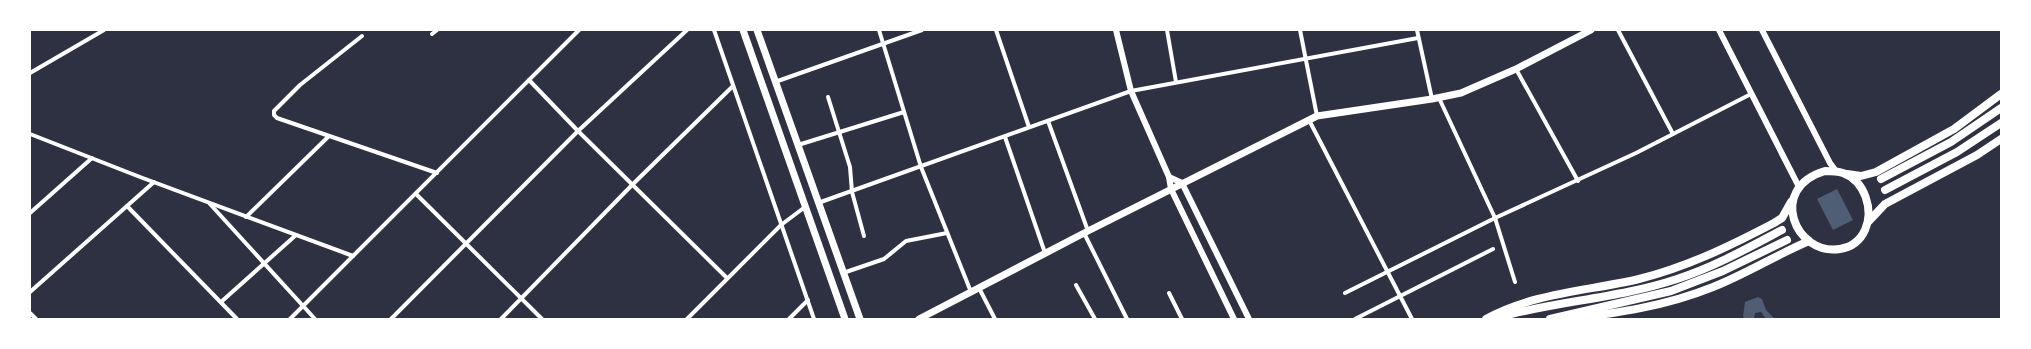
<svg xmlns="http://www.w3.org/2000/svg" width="2031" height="349" viewBox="0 0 2031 349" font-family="Helvetica,sans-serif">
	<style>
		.water { fill: #4f5d75 }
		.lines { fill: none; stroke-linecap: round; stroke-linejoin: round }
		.minor { stroke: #fff; stroke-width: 4 }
		.tertiary { stroke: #fff; stroke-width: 6 }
		.secondary { stroke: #fff; stroke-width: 7 }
		.primary { stroke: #fff; stroke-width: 8 }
	</style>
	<rect width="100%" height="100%" fill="#2d3142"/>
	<g class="water">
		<polygon points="1837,189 1853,220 1833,230 1817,199"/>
		<polygon points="1758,297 1762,299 1766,310 1775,319 1766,319 1761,312 1755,313 1754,319 1745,319 1743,317 1745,302"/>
	</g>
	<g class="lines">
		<g class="minor">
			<polyline points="714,30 814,319"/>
			<polyline points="879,30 921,167 971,292"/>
			<polyline points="996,30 1029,127"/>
			<polyline points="1167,30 1176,82"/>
			<polyline points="1300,30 1317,116"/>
			<polyline points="1417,30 1432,99"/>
			<polyline points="1618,30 1673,134"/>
			<polyline points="432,34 437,30"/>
			<polyline points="362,36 300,85 274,111 274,115 277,118 437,173"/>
			<polyline points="1516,69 1578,181"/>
			<polyline points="30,73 104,30"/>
			<polyline points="529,80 578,131 727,278"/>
			<polyline points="775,82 922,30"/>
			<polyline points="828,97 850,167 852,192 864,236"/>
			<polyline points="1439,98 1495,218 1515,282"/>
			<polyline points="1309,120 1412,319"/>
			<polyline points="1048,121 1088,231"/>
			<polyline points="30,134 140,177 353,256"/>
			<polyline points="1005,137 1045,253"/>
			<polyline points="798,145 904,112"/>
			<polyline points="416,194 542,319"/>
			<polyline points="818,203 1131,91 1418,38"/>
			<polyline points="210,204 315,319"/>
			<polyline points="127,206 237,319"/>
			<polyline points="30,213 92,158"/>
			<polyline points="246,217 329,136"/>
			<polyline points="1084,233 1127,319"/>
			<polyline points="843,273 884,259 906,241 947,233"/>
			<polyline points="1076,285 1095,319"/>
			<polyline points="979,288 995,319"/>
			<polyline points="30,292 154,182"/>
			<polyline points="1169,293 1182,319"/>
			<polyline points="1345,293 1495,218 1636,153 1751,94"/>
			<polyline points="221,302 296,235"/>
			<polyline points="30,313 36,319"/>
			<polyline points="290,319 579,30"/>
			<polyline points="391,319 578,131 687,30"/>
			<polyline points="501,319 633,184 732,87"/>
			<polyline points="687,319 781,225 805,207"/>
			<polyline points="789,319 808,300"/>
			<polyline points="1355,319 1493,249"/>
		</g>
		<g class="tertiary">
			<polyline points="1116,30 1131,91 1169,177 1171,189 1234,319"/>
			<polyline points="1719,30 1799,187"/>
			<polyline points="1762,30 1830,163 1836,171"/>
			<polyline points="1169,177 1182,183 1249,319"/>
		</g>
		<g class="secondary">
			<polyline points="743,30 845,319"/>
			<polyline points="757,30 860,319"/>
			<polyline points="919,319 1088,231 1317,116 1432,99 1461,93 1516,69 1591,30"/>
		</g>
		<g class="primary">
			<path d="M1825,171C1831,171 1837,171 1843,173C1865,181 1874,210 1865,230C1860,241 1852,247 1840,249C1795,256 1767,188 1825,171Z"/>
			<polyline points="1847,174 1861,176 1876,172 1954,129 2001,94"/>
			<polyline points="1881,179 1951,142 2001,108"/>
			<polyline points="1885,190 1957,152 2001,123"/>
			<polyline points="1869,221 1885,204 1977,155 2001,139"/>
			<path d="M1499,317C1558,301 1620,298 1677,279C1714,267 1748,248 1782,230"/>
			<path d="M1486,319C1533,293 1588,291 1639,279C1687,267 1730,246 1774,223L1782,218L1791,202"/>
			<polyline points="1550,319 1671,291 1723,271 1787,240"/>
			<path d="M1568,319C1618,313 1666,306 1713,287C1746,274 1776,255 1809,241"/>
		</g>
	</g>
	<rect width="2031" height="349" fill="none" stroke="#ffffff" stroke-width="62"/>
</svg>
